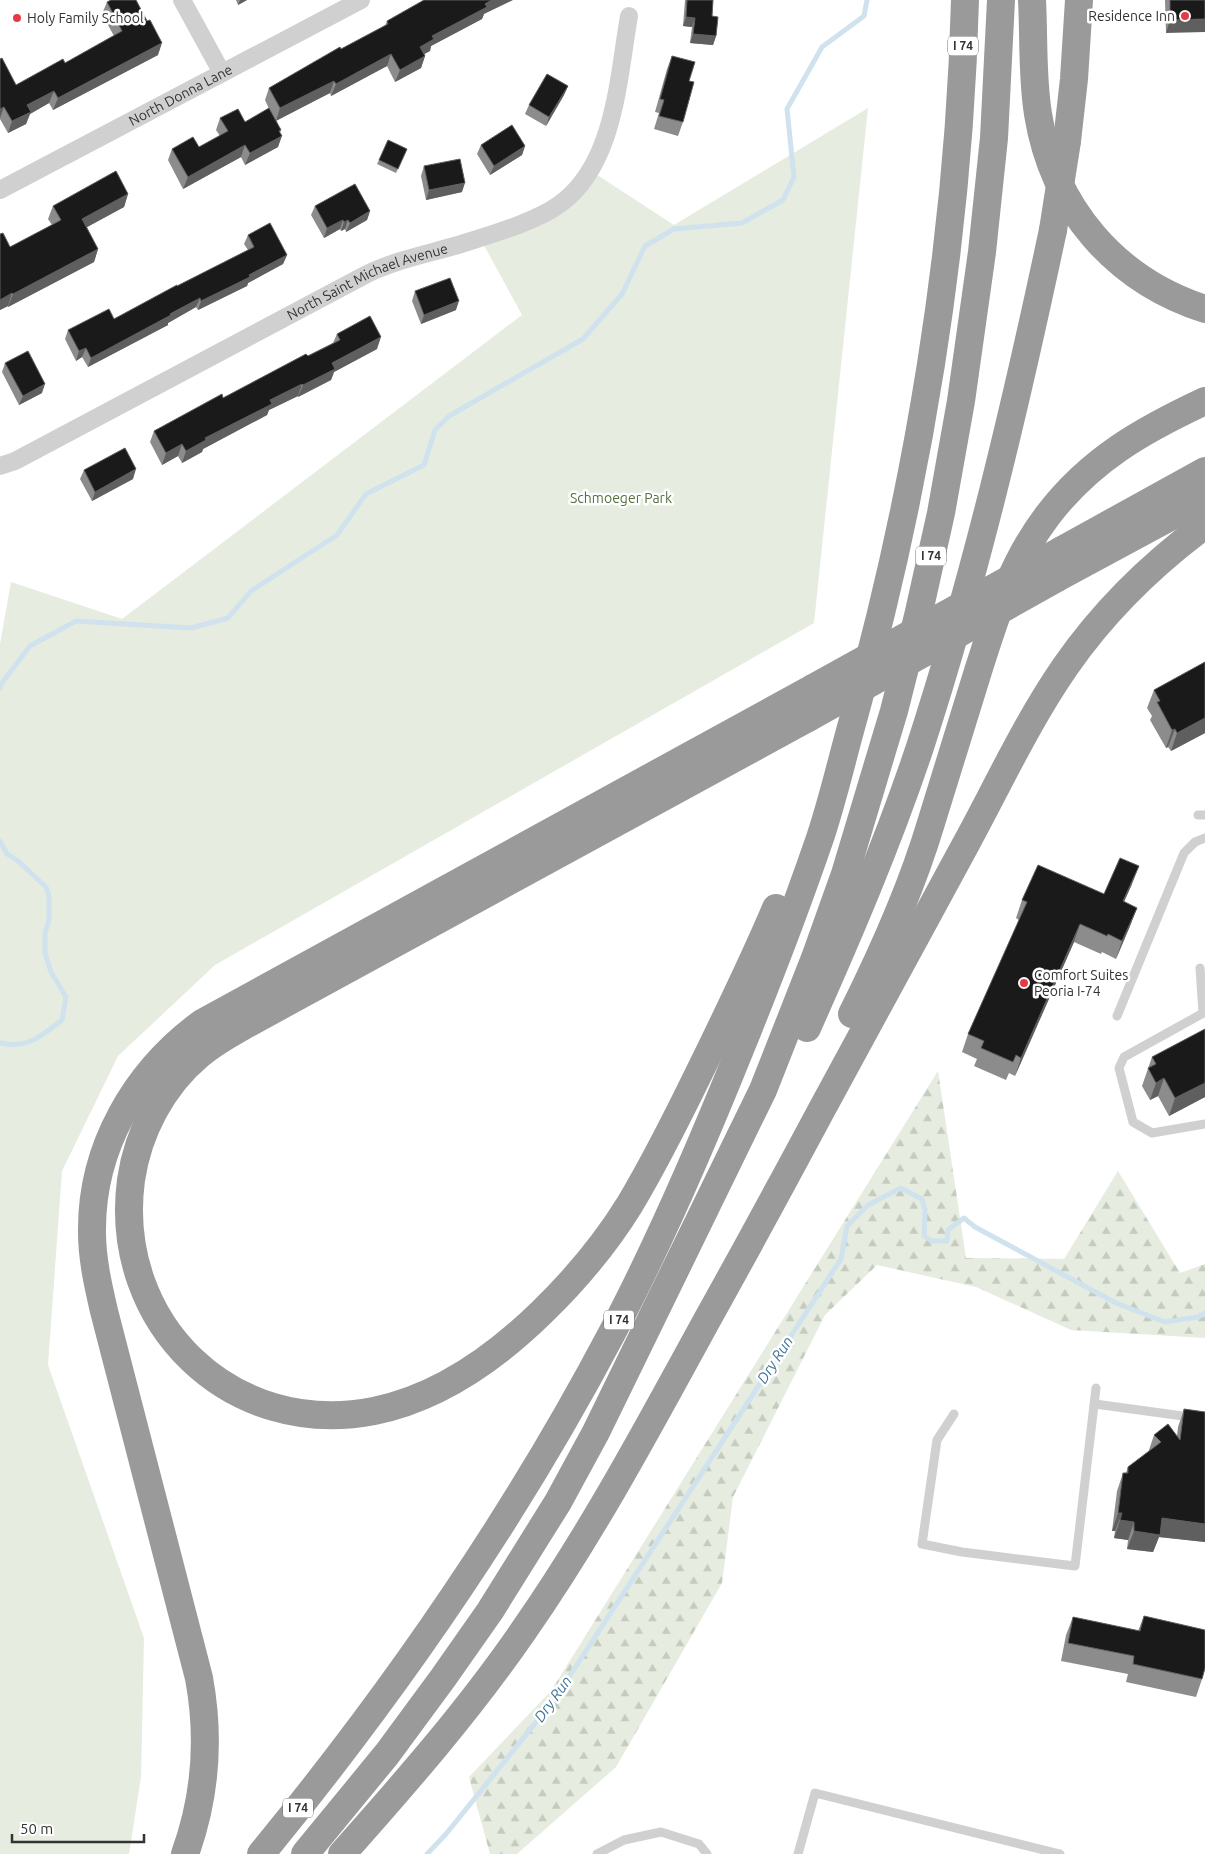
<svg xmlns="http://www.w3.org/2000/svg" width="1205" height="1854" viewBox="0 0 1205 1854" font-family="Ubuntu,sans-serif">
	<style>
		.forest { fill: url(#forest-firs) }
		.green { fill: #e6ecdf }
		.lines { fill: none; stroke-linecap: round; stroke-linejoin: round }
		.stream { stroke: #cfe2ee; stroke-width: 5 }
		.service { stroke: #d0d0d0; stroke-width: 9 }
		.minor { stroke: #d0d0d0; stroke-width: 18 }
		.motorway { stroke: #9a9a9a; stroke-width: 28 }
		.motorway-bridge { stroke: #9a9a9a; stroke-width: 28 }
		.wall { fill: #8c8c8c }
		.shaded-wall { fill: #5f5f5f }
		.building { fill: #1a1a1a; stroke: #5f5f5f }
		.poi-dot { fill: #e63946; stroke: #fff; stroke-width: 2 }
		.labels { text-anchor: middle; stroke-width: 5; stroke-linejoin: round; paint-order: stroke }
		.shield { fill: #fff; stroke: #707070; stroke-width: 1 }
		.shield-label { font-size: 12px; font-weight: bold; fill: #333 }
		.poi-label { font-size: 14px; fill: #333; stroke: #fff; text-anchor: start }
		.street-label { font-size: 14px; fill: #333; stroke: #fff }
		.park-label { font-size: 14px; fill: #56703f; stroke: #fff }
		.water-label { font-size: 15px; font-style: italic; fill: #3f7597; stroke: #fff }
	</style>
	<defs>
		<pattern id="forest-firs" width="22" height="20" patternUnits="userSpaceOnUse" patternTransform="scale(1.25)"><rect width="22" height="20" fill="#e6ecdf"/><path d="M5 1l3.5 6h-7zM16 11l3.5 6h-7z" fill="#c6cbc0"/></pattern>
	</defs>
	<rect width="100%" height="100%" fill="#fff"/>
	<polygon class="forest" points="938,1071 966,1258 1064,1259 1118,1171 1180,1273 1205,1264 1205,1338 1071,1330 976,1287 877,1265 825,1315 733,1497 722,1583 616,1767 517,1854 490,1854 469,1777 551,1691"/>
	<polygon class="green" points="868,108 814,623 215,965 118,1056 62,1171 48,1365 144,1638 141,1777 129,1854 0,1854 0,644 11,582 122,619 522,315 480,238 521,223 591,171 674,225"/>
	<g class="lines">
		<g class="stream">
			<polyline points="0,688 1,684 30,646 76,621 191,628 228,618 251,591 337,535 366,494 424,465 435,430 449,416 583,339 622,294 645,246 674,229 742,223 783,200 794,177 787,109 822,47 864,16 867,0"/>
			<path d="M0,841L7,854L18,861L46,887L49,896V920L45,933V953L51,972L66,997L62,1020C41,1036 28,1049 0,1043"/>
			<polyline points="427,1854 446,1834 554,1700 841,1259 847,1226 868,1205 901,1188 922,1199 925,1210 924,1236 932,1241 947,1241 948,1230 964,1218 975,1227 1116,1303 1165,1322 1198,1317 1205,1313"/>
		</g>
		<g class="service">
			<polyline points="1198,815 1205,815"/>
			<polyline points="1200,968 1203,1013"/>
			<polyline points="1205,1012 1124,1057 1119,1068 1133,1122 1152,1133 1205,1124"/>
			<polyline points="1117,1016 1184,853 1195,842 1205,838"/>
			<polyline points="1095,1404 1205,1419"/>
			<polyline points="954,1414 937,1440 922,1544 962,1552 1075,1566 1096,1388"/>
			<polyline points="597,1854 624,1840 661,1832 699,1844 707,1854"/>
			<polyline points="798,1854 815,1793 1060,1854"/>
		</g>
		<g class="minor">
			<polyline points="182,0 222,73"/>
			<path id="s1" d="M0,190L361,0"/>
			<path id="s2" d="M0,466L15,461L367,274C396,260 427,254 458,245C486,236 536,222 560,204C615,164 618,79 629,16"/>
		</g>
		<g class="motorway">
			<path d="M1032,0C1034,38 1032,77 1038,114C1053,208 1115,280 1205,309"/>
			<polyline points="1067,141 1074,79 1079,0"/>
			<polyline points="1062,550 1205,471"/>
			<polyline points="1057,578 1205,498"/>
			<path d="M776,908C752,965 725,1020 698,1075C677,1118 655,1162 630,1204C606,1243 575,1280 542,1312C496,1357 438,1398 374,1411C231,1439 112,1323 131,1180C138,1132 162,1086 199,1055C214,1042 231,1033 247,1024L808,718"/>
			<path d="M852,1014C883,952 911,890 931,823C947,771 963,720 979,668C997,612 1012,562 1048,515C1091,459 1143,430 1205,401"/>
			<path d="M807,1028C848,936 888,843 920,747C975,578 1016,404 1053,230"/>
			<path d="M185,1854C206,1796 210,1738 199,1678L104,1311C98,1285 92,1259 92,1232C91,1148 135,1072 202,1023L813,688"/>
			<path d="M261,1854C394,1692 514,1519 612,1333C661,1240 702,1144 741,1047C769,978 796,908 820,838C833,799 842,759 853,720C918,489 959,240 965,0"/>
			<polyline points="305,1854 387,1754 443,1678 490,1611 558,1502 596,1432 763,1090 815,958 845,874 894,711 918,616 941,513 961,401 982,252 994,138 1001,0"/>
			<path d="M342,1854C406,1782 469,1710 524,1630C593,1531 649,1426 707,1320C746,1250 784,1180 822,1109C870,1019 919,931 967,842C999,783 1027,722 1065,667C1103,612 1151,565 1205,525"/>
		</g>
		<g class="motorway-bridge">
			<polyline points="1053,230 1067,141"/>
			<polyline points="813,688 1062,550"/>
			<polyline points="808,718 1057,578"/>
		</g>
	</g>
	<g class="wall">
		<polygon points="236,0 247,0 238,5"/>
		<polygon points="685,0 713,0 712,16 716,36 713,45 690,43 692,27 683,26"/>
		<polygon points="1165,0 1205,0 1166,33"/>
		<polygon points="107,2 158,55 53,110 49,103 30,114 26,124 8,133 0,119 0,59 16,85 65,63 114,36 102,14"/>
		<polygon points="484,14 482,19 431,46 430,51 424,54 425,56 421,68 395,82 387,66 331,96 330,93 276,120 280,133 278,147 245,165 241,157 183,189 168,160 172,149 199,147 220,136 216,130 220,118 245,122 270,111 265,100 269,88 385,26 387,21"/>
		<polygon points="672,56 689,81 683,122 678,136 654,129 659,113 655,112 667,69"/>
		<polygon points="568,86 564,95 546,126 525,114 529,105"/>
		<polygon points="481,145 525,146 522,155 490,175 477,154"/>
		<polygon points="407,149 396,173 377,164 379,160"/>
		<polygon points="424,166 462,192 426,200 421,176"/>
		<polygon points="128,194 124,207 87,227 98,249 94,262 8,307 8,306 0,310 0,234 10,247 52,225 48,219 53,206"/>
		<polygon points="315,206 370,211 367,220 346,232 345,229 341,231 340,229 324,238 311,215"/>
		<polygon points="248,235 287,255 283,264 248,283 247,286 198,310 196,307 168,323 168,325 88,367 82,357 76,361 65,339 68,330 114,319 248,250 244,244"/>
		<polygon points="415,291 456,310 421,324 412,301"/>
		<polygon points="337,334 377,349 334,372 331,380 298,397 298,396 269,410 267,415 203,449 202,452 182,463 178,456 162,465 150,442 154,431 223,398 333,343"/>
		<polygon points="5,363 42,393 19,405 2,372"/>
		<polygon points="84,470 133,479 92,501 80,479"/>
		<polygon points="1205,662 1205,733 1171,751 1168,747 1166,748 1150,720 1152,716 1147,708 1154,690"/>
		<polygon points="1132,884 1124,902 1137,908 1130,926 1116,959 1102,952 1101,954 1074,942 1015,1076 1009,1073 1006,1080 974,1066 977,1059 962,1052 968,1034 1019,920 1016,918 1022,900 1104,894"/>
		<polygon points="1205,1029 1205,1097 1169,1116 1158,1096 1150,1100 1142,1086 1152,1057"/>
		<polygon points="1184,1409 1205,1412 1205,1542 1159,1537 1153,1552 1127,1549 1128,1540 1114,1538 1115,1531 1112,1531 1117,1491 1123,1473 1126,1473 1128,1467 1148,1453 1154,1435 1177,1436 1178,1427"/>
		<polygon points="1144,1616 1202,1679 1196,1697 1126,1682 1128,1674 1061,1661 1066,1635 1073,1617 1138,1631"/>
	</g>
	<g class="shaded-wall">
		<polygon points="240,0 247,0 238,5"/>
		<polygon points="492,0 513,0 484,14 482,19 431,46 430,51 415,59 420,47 432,36 485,4"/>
		<polygon points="686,17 695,18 692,27 683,26"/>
		<polygon points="1205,19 1205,32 1166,33 1170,20"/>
		<polygon points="693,34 716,36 713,45 690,43"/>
		<polygon points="162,43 158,55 53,110 58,98"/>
		<polygon points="391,54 387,66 331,96 336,84"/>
		<polygon points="425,56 421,68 395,82 400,70"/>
		<polygon points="334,81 330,93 276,121 280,108"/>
		<polygon points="568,86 564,95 546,126 549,117"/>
		<polygon points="54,91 49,103 30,114 26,124 8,133 12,121 27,105"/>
		<polygon points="4,107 0,118 0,109"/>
		<polygon points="281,130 278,137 282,136 278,147 245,165 250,153"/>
		<polygon points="245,145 241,157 183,189 188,177"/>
		<polygon points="525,146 522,155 490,175 494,166"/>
		<polygon points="465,183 462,192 426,200 429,190"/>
		<polygon points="128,194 124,207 78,232 82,219"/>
		<polygon points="370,211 367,220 346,232 350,223"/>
		<polygon points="343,220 340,229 324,238 327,228"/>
		<polygon points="348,220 345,229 341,231 344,222"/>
		<polygon points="98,249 94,262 8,307 13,294"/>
		<polygon points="287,255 283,264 248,283 247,286 198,310 201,301 249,275"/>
		<polygon points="12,293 8,306 0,310 0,300"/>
		<polygon points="200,298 196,307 168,323 168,325 88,367 91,358"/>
		<polygon points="459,301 456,310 421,324 424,315"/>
		<polygon points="381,337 377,349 334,372 331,380 298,397 303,385 332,363"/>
		<polygon points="86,348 82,357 76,361 79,351"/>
		<polygon points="45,384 42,393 19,405 23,396"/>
		<polygon points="302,384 298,396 269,410 267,415 203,449 202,452 182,463 186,451 205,438 270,400"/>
		<polygon points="182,444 178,456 162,465 166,453"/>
		<polygon points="136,469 133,479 92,501 95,492"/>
		<polygon points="1205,718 1205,733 1171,751 1177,733"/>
		<polygon points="1175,729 1168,747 1166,748 1172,730"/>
		<polygon points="1139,866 1132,884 1116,919 1123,901"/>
		<polygon points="1137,908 1130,926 1116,959 1122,941"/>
		<polygon points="1080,924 1074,942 1015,1076 1021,1058"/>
		<polygon points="1164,1078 1158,1096 1150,1100 1156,1083"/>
		<polygon points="1205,1083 1205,1097 1169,1116 1175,1098"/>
		<polygon points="1118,1513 1122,1513 1115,1531 1112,1531"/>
		<polygon points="1162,1518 1205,1524 1205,1542 1159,1537 1153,1552 1127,1549 1134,1531"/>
		<polygon points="1120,1520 1134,1522 1128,1540 1114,1538"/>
	</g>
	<g class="building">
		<polygon points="111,0 136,0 147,21 150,20 162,43 58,98 54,91 27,105 31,112 12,121 4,107 0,109 0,59 2,58 16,85 63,59 65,63 122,31 107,2"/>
		<polygon points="424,0 492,0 485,4 487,7 432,36 434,39 420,47 425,56 400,70 391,54 336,84 334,81 280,108 269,88 340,47 341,49 388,24 387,21"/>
		<polygon points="687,0 713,0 712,16 718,17 716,36 693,34 695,18 686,17"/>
		<polygon points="1170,0 1205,0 1205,19 1170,20"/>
		<polygon points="672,56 695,62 689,81 694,82 683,122 659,116 664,100 660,99"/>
		<polygon points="547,74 568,86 549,117 529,105"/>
		<polygon points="269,108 281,130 279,131 282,136 250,153 245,145 188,177 172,149 193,137 199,147 228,131 220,118 238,109 245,122"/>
		<polygon points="512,125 525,146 494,166 481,145"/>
		<polygon points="388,140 407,149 398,169 379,160"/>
		<polygon points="460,159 465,183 429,190 424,166"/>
		<polygon points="116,171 128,194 82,219 98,249 13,294 12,293 0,300 0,234 3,233 10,247 46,228 61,220 53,206"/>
		<polygon points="355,184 370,211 350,223 348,220 344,222 343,220 327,228 315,206"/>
		<polygon points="270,223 287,255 249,275 250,277 201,301 200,298 170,314 171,315 91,358 86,348 79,351 68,330 109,309 114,319 177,285 177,286 254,247 248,235"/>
		<polygon points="450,278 459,301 424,315 415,291"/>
		<polygon points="370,316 381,337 332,363 335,369 303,385 302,384 270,400 272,404 205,438 206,440 186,451 182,444 166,453 154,431 222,394 223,398 306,354 308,356 340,340 337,334"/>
		<polygon points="28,351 45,384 23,396 5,363"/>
		<polygon points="125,448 136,469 95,492 84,470"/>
		<polygon points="1205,662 1205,718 1177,733 1175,729 1172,730 1157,702 1160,701 1154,690"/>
		<polygon points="1120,858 1139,866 1123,901 1137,908 1122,941 1108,934 1107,936 1080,924 1021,1058 1016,1055 1013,1062 981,1048 984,1041 968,1034 1027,902 1022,900 1038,865 1104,894"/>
		<polygon points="1205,1029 1205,1083 1175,1098 1164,1078 1156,1083 1148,1068 1156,1064 1152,1057"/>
		<polygon points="1184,1409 1205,1412 1205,1524 1162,1518 1160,1535 1134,1531 1134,1522 1120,1520 1122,1513 1118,1513 1123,1473 1128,1473 1128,1467 1161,1442 1154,1435 1168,1424 1180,1440"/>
		<polygon points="1144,1616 1205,1630 1205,1668 1202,1679 1133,1664 1134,1656 1068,1643 1073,1617 1140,1631"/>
	</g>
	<g class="poi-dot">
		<circle cx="1185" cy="16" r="5"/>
		<circle cx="17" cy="18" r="5"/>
		<circle cx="1024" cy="983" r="5"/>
	</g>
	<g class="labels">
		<g class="shield">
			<rect x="948" y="36.5" width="30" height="19" rx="4"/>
			<rect x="916" y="546.5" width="30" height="19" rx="4"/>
			<rect x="604" y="1310.5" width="30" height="19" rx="4"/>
			<rect x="283" y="1798.5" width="30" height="19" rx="4"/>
		</g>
		<g class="shield-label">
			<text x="963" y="50">I 74</text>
			<text x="931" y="560">I 74</text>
			<text x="619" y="1324">I 74</text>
			<text x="298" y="1812">I 74</text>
		</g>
		<g class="poi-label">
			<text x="1175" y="21" text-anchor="end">Residence Inn</text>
			<text x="27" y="23">Holy Family School</text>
			<text x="1034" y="980">Comfort Suites<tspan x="1034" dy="16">Peoria I-74</tspan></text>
		</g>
		<g class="street-label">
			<text dy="5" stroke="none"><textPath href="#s1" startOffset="204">North Donna Lane</textPath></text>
			<text dy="5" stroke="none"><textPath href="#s2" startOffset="412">North Saint Michael Avenue</textPath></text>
		</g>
		<g class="park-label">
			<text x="621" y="503">Schmoeger Park</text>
		</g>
		<g class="water-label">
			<text transform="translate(775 1360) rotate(-57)" y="5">Dry Run</text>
			<text transform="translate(553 1699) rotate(-54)" y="5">Dry Run</text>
		</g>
	</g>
	<path d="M12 1834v8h132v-8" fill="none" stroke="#333333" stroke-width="2.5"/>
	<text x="20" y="1834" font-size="15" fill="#333333" stroke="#ffffff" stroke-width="4" paint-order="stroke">50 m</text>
</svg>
